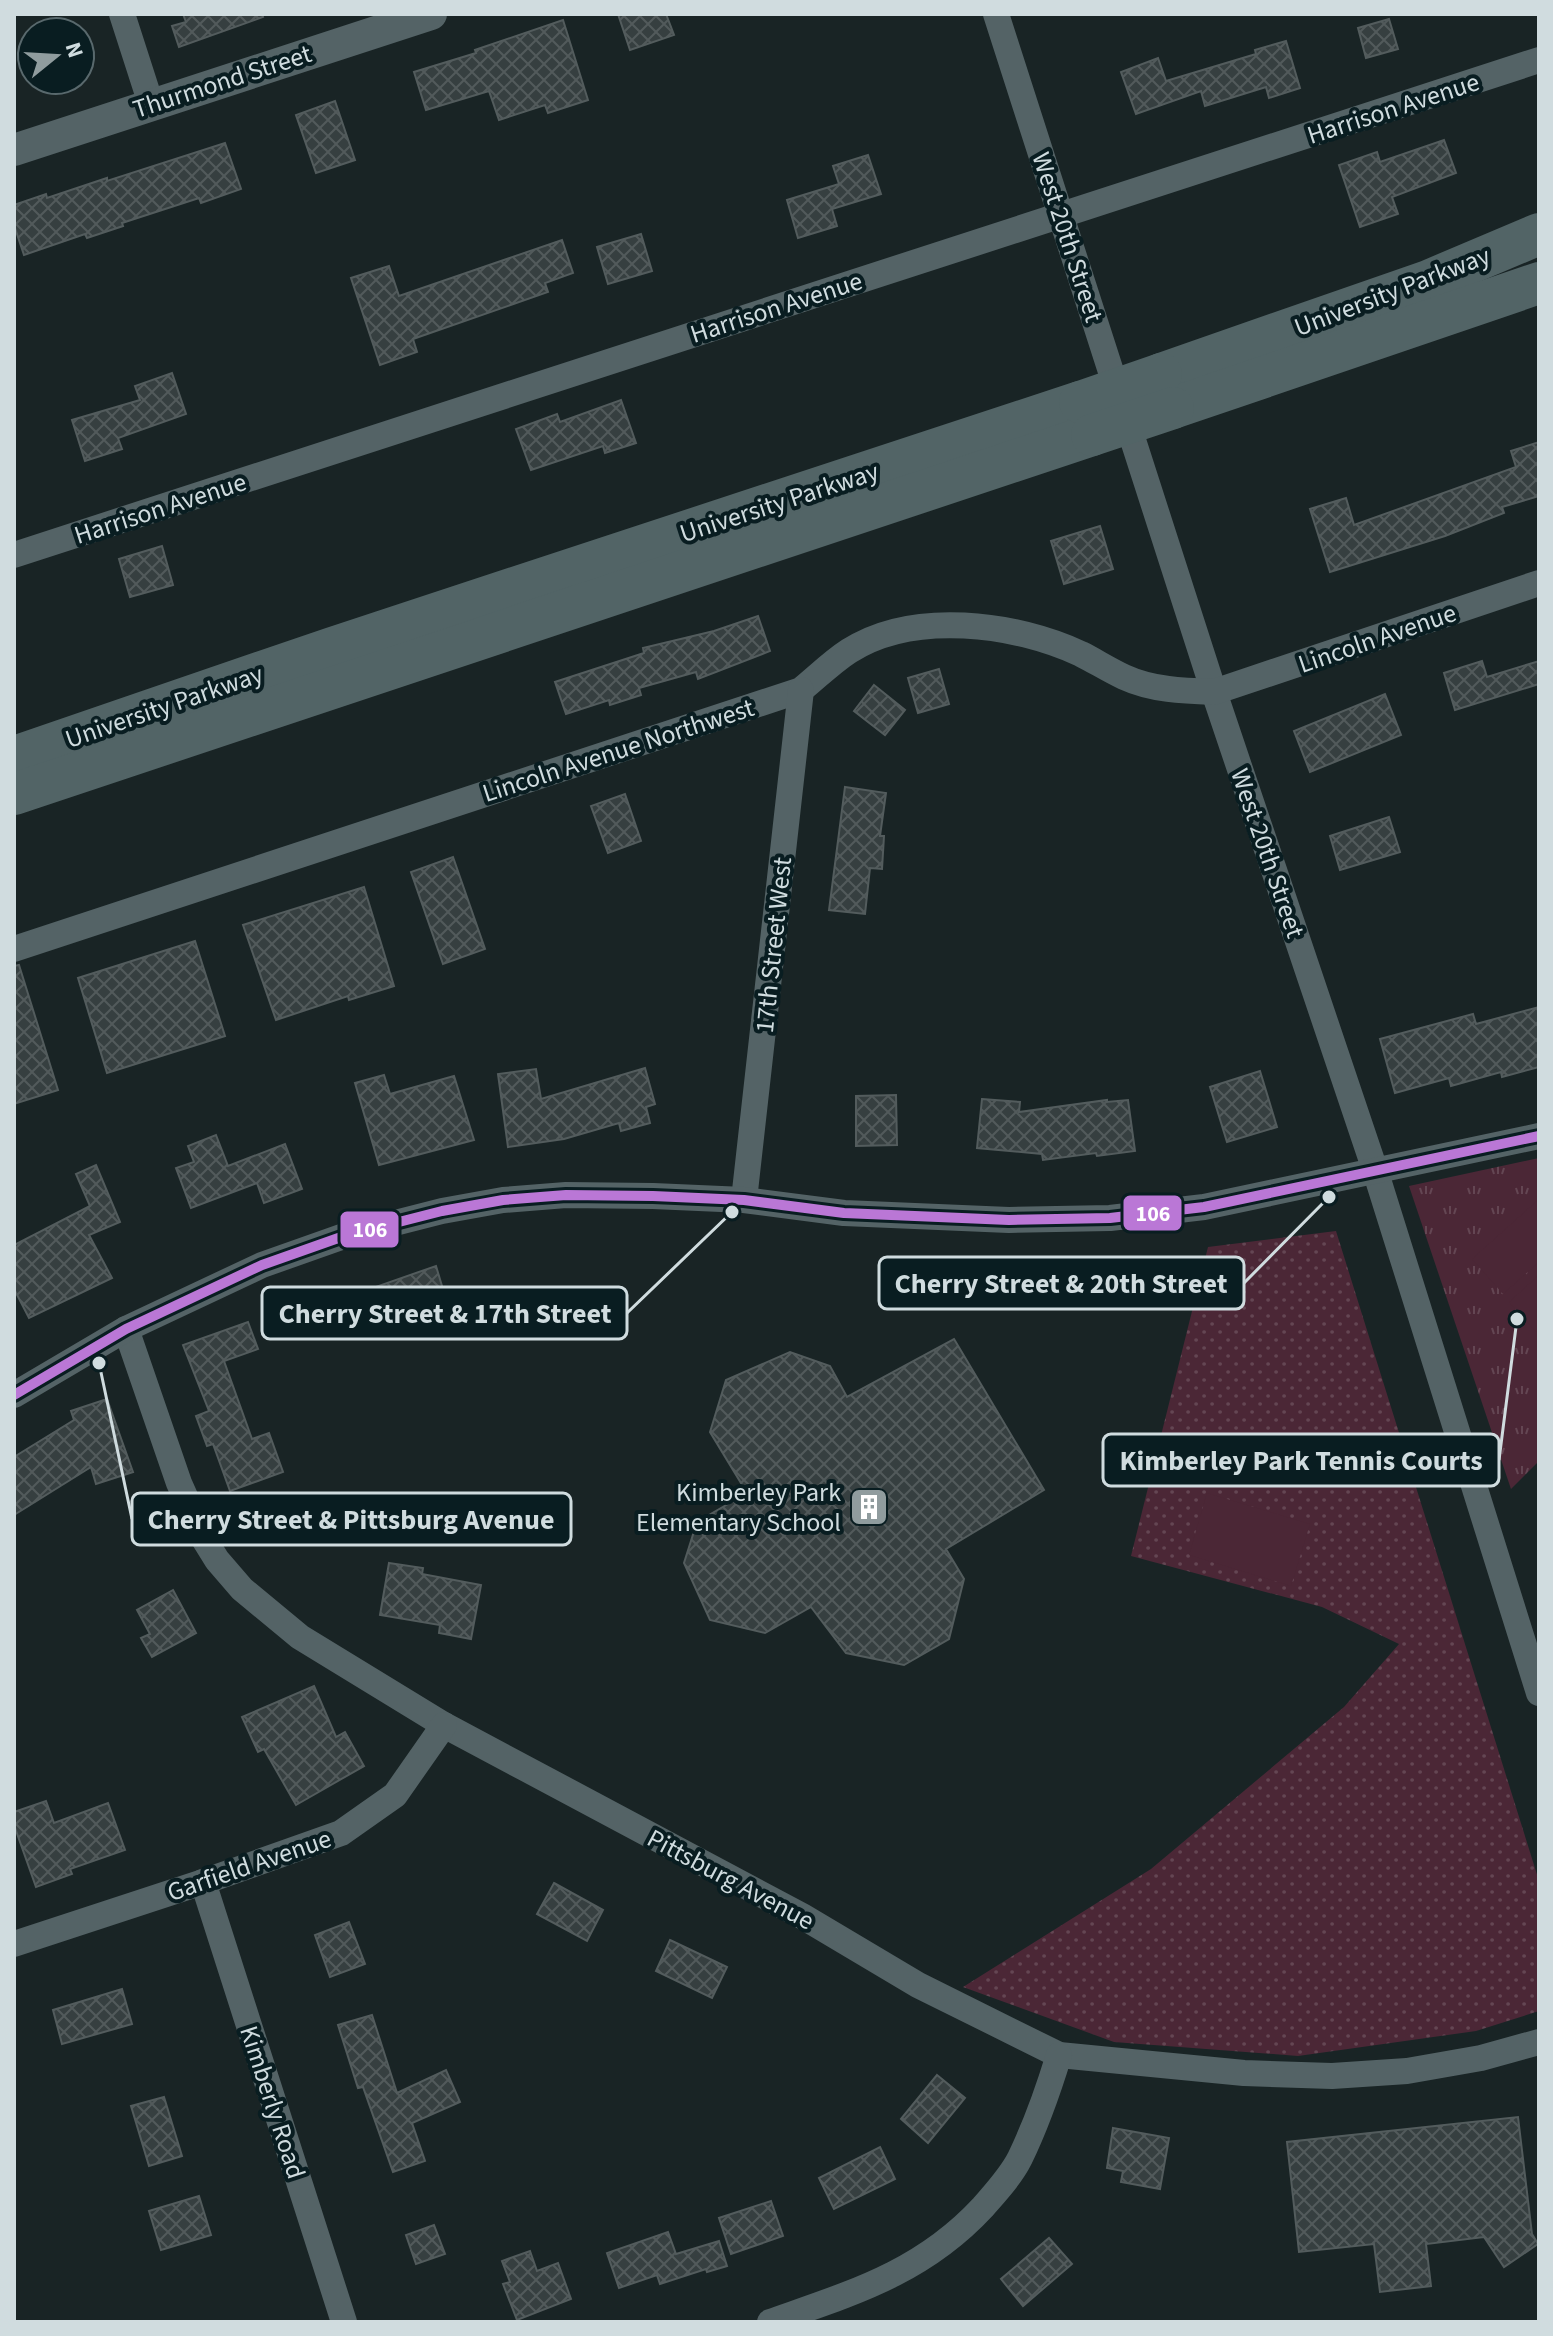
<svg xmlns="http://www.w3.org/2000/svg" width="1553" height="2336" viewBox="0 0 1553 2336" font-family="'Source Sans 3',sans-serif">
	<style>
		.grass { fill: url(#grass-dots) }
		.park { fill: url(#park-tufts) }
		.pitch { fill: #4b2736 }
		.building { fill: url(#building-cross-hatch); stroke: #535c5d; stroke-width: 2 }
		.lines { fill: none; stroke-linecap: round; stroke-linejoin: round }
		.minor { stroke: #546366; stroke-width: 26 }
		.tertiary { stroke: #546366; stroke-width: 32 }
		.primary { stroke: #526466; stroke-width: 42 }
		.primary-bridge { stroke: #526466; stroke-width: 42 }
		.bus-1-casing { stroke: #091d21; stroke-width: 16 }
		.bus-1 { stroke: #ba77d6; stroke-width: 10 }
		.labels { text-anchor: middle; stroke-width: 8; stroke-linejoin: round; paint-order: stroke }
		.street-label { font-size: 26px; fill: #d0dcdf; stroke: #091d21 }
		.poi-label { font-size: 26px; fill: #d0dcdf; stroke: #091d21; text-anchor: end }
		.leader { fill: none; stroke: #d0dcdf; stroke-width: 3 }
		.callout-dot { fill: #d0dcdf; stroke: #091d21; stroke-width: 3 }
		.callout { fill: #091d21; stroke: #d0dcdf; stroke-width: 3 }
		.callout-label { font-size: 28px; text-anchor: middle; font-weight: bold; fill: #d0dcdf }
		.line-badge { stroke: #091d21; stroke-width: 3 }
		.badge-label { font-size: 22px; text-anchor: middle; font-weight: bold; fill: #fff }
	</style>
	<defs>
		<pattern id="grass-dots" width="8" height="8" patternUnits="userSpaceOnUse" patternTransform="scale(2)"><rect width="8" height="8" fill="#4b2736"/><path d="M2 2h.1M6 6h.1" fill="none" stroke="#644653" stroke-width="1.8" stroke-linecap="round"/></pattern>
		<pattern id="park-tufts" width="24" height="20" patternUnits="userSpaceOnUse" patternTransform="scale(2)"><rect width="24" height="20" fill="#4b2736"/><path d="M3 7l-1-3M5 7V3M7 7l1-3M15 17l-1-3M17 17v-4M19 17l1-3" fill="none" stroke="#644653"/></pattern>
		<pattern id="building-cross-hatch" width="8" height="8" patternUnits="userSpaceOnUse" patternTransform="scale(2)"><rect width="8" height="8" fill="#363f40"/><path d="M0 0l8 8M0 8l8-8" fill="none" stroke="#525a5b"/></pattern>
	</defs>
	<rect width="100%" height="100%" fill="#192425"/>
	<polygon class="grass" points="1336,1231 1539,1881 1539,2011 1476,2031 1298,2056 1114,2042 963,1987 1151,1869 1344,1707 1399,1644 1322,1607 1131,1556 1208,1247"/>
	<polygon class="park" points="1539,1158 1539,1461 1511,1489 1409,1186"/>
	<g class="pitch">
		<polygon points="1539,1199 1539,1262 1503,1294 1472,1259"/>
		<polygon points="1539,1275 1539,1335 1509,1302"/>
		<polygon points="1207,1493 1310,1524 1291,1586 1189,1555"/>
	</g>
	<g class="building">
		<polygon points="183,14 262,14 263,17 179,47 172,26 186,22"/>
		<polygon points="618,14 666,14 674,35 630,50"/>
		<polygon points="1389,19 1398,49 1366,58 1358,28"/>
		<polygon points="563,20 588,100 548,113 545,105 499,120 489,91 426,110 414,72 476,53 475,50"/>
		<polygon points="1286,41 1300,88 1269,98 1266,87 1205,106 1201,91 1136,114 1121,72 1158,58 1166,81 1256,54 1255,50"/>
		<polygon points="335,101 355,160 316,173 296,115"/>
		<polygon points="1444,140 1456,173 1392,197 1398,214 1360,227 1339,165 1377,152 1380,162"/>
		<polygon points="225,143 241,189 201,203 199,198 122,223 123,226 87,238 85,234 24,255 14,225 14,205 46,194 47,198 107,178 107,181"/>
		<polygon points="868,155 881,194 832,209 837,226 798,238 787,200 839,184 833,166"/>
		<polygon points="641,234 652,271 608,284 597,247"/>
		<polygon points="562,240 573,273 545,283 548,292 413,339 417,352 380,365 351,278 389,266 399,296"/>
		<polygon points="172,373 186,414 118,438 122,449 85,461 72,420 140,400 135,386"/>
		<polygon points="621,400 636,443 605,453 603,446 531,470 516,429 557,414 560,422"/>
		<polygon points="1539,442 1539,496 1502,507 1504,513 1445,536 1330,572 1310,509 1346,498 1354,525 1516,467 1511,451"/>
		<polygon points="1100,526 1113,569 1064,584 1051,541"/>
		<polygon points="162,546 173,585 130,597 119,559"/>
		<polygon points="758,616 770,651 698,679 696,672 639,688 641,695 610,705 609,700 566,714 555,682 644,653 643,648 714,631"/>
		<polygon points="1482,661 1487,677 1539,661 1539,684 1455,710 1444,673"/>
		<polygon points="939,669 949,704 918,713 908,678"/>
		<polygon points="874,685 905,710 885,735 854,711"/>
		<polygon points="1385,694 1401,735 1310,772 1294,731"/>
		<polygon points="845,787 886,793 880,836 884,836 882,869 870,868 865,914 829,910"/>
		<polygon points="625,794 641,841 608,853 591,806"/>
		<polygon points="1389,817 1400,852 1340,870 1330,836"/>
		<polygon points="453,857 485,949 443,964 411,872"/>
		<polygon points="364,887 394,986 349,1000 348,996 276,1020 243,925"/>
		<polygon points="195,941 225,1036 107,1073 78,978"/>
		<polygon points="19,965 58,1090 14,1104 14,966"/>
		<polygon points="1539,1007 1539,1067 1502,1077 1501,1072 1451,1086 1449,1078 1395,1093 1380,1039 1473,1014 1476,1024"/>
		<polygon points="645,1068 655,1104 646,1107 650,1123 621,1131 619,1123 564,1139 508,1147 498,1074 536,1069 541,1099"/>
		<polygon points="1260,1071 1277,1127 1227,1142 1210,1087"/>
		<polygon points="384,1075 390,1094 454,1076 474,1140 379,1165 355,1083"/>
		<polygon points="896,1095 897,1145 856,1146 856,1096"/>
		<polygon points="982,1099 1020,1102 1019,1112 1107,1100 1107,1102 1128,1100 1135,1151 1097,1156 1096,1153 1043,1160 1042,1154 977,1148"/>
		<polygon points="216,1135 228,1166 285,1144 302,1189 264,1203 257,1183 191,1208 176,1168 194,1162 188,1146"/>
		<polygon points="96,1165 120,1222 89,1235 112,1278 29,1318 14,1289 14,1245 90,1206 76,1174"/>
		<polygon points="436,1266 448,1306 356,1333 344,1298"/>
		<polygon points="248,1322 258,1349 224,1361 252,1439 269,1433 283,1472 230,1491 213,1444 207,1446 196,1416 209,1411 183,1345"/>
		<polygon points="954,1339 1044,1490 946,1549 964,1579 949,1639 904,1665 846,1653 811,1607 765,1633 710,1620 684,1563 697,1522 747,1493 710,1432 726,1380 790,1352 830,1366 847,1397"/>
		<polygon points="107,1399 133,1472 96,1484 91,1467 14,1515 14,1457 74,1420 71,1411"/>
		<polygon points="389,1563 423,1568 422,1574 481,1585 471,1639 439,1633 440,1625 380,1615"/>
		<polygon points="173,1590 196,1633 152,1657 141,1638 150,1634 137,1610"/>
		<polygon points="314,1686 336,1737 345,1732 364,1766 296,1805 264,1749 258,1752 242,1717"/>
		<polygon points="46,1801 54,1823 108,1803 125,1850 70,1869 72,1874 36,1887 14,1825 14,1812"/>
		<polygon points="554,1883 603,1910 587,1941 537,1914"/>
		<polygon points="349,1922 365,1964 330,1977 315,1935"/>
		<polygon points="670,1940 727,1967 712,1998 656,1971"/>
		<polygon points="122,1989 132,2024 62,2044 53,2010"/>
		<polygon points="372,2015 397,2093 446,2070 460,2102 412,2123 425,2161 393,2172 363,2087 358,2088 338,2025"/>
		<polygon points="937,2075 965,2098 928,2143 901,2119"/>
		<polygon points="164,2097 182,2156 149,2166 131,2106"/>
		<polygon points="1518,2117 1532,2234 1538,2244 1504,2267 1484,2237 1426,2244 1431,2286 1380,2292 1374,2244 1299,2252 1287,2142"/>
		<polygon points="1113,2128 1169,2138 1160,2189 1121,2182 1123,2171 1107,2168"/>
		<polygon points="880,2147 895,2179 834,2209 819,2178"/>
		<polygon points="199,2196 211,2235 161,2250 149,2211"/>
		<polygon points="771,2201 783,2236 731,2254 719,2218"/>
		<polygon points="434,2225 445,2254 416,2264 406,2235"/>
		<polygon points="668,2232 676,2254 719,2241 727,2266 707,2272 706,2269 660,2284 657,2275 619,2288 607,2253"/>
		<polygon points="1049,2238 1072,2264 1023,2306 1001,2279"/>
		<polygon points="530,2251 537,2271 558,2263 571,2299 517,2320 503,2284 510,2282 502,2261"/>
	</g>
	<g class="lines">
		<g class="minor">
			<polyline points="122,14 151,104"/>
			<polyline points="996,14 1214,692 1375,1170 1539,1693"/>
			<polyline points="14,555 1539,60"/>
			<path d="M14,949L801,690C817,677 832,662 849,651C913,610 1015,623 1081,654C1095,661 1109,670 1124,677C1152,690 1184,691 1214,692L1539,583"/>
			<polyline points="744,1200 801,690"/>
			<polyline points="126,1329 179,1483 204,1539 217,1560 242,1589 300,1637 444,1725 802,1916 918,1985 1059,2055 1244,2073 1332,2076 1407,2071 1481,2058 1539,2042"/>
			<polyline points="14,1395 126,1329 262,1265 344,1236 442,1211 503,1200 566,1195 653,1196 744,1200 844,1213 1009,1220 1110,1218 1204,1207 1539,1136"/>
			<polyline points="203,1882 344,2322"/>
			<polyline points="14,1944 203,1882 341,1833 395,1795 444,1725"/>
			<path d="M770,2322C852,2293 922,2273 983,2207C996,2192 1011,2176 1020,2158C1036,2125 1048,2091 1059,2055"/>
		</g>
		<polyline class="tertiary" points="14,150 431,14"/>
		<g class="primary">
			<polyline points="1161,374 1428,281 1539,234"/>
			<polyline points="1173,408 1539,283"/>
			<polyline points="14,757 332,648 1080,402"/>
			<polyline points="14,794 1092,435"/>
		</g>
		<g class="primary-bridge">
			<polyline points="1080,402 1161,374"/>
			<polyline points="1092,435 1173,408"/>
		</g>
		<defs>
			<polyline id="bus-1" points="14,1395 126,1329 262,1265 344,1236 442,1211 503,1200 566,1195 653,1196 744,1200 844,1213 1009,1220 1110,1218 1204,1207 1539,1136"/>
		</defs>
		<use href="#bus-1" class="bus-1-casing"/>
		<use href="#bus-1" class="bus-1"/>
	</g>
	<defs>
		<symbol id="building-square" viewBox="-11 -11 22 22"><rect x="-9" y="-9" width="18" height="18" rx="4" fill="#909c9e" stroke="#091d21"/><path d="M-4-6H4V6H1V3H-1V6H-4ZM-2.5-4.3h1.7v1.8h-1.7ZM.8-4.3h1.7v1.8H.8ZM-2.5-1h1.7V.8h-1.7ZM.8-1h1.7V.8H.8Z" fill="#fff"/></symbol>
	</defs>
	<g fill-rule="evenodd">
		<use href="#building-square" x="847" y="1485" width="44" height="44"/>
	</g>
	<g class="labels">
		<g class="street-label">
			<text transform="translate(222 81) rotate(-18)" y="9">Thurmond Street</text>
			<text transform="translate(1393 108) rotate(-18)" y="9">Harrison Avenue</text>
			<text transform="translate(1068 237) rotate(72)" y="9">West 20th Street</text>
			<text transform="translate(1392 291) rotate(-21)" y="9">University Parkway</text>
			<text transform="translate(776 307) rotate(-18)" y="9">Harrison Avenue</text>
			<text transform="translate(779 502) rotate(-18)" y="9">University Parkway</text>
			<text transform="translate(160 508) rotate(-18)" y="9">Harrison Avenue</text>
			<text transform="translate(1377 638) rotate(-19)" y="9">Lincoln Avenue</text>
			<text transform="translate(164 706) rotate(-19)" y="9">University Parkway</text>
			<text transform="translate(618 750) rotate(-18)" y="9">Lincoln Avenue Northwest</text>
			<text transform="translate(1268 853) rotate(71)" y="9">West 20th Street</text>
			<text transform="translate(773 945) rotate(-84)" y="9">17th Street West</text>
			<text transform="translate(249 1865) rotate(-19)" y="9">Garfield Avenue</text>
			<text transform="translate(731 1879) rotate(28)" y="9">Pittsburg Avenue</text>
			<text transform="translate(273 2102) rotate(72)" y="9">Kimberly Road</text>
		</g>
		<g class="poi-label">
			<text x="841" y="1501">Kimberley Park<tspan x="841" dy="30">Elementary School</tspan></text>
		</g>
	</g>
	<path class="leader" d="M1329 1197L1244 1283M732 1212L627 1313M1517 1319L1499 1460M99 1363L132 1519"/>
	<g class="callout-dot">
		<circle cx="1329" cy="1197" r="8"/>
		<circle cx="732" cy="1212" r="8"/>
		<circle cx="1517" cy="1319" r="8"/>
		<circle cx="99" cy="1363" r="8"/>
	</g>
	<g class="callout">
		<rect x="879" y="1257" width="365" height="52" rx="8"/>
		<rect x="262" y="1287" width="365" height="52" rx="8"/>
		<rect x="1103" y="1434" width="396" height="52" rx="8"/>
		<rect x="132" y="1493" width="439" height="52" rx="8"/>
	</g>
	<g class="callout-label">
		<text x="1061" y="1293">Cherry Street &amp; 20th Street</text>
		<text x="445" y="1323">Cherry Street &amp; 17th Street</text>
		<text x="1301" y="1470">Kimberley Park Tennis Courts</text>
		<text x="351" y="1529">Cherry Street &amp; Pittsburg Avenue</text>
	</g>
	<g class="line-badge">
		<rect x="1122" y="1194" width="61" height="38" rx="8" fill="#ba77d6"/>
		<rect x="339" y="1210" width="61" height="39" rx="8" fill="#ba77d6"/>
	</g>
	<g class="badge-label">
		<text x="1153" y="1221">106</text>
		<text x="370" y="1237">106</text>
	</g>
	<rect width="1553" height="2336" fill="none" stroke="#d0dcdf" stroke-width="32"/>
	<g transform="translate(56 56) rotate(72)"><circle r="38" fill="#091d21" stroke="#59696d" stroke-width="2"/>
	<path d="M0-6L14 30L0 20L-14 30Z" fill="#909c9e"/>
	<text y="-12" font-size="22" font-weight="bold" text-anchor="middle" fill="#d0dcdf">N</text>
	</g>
</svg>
